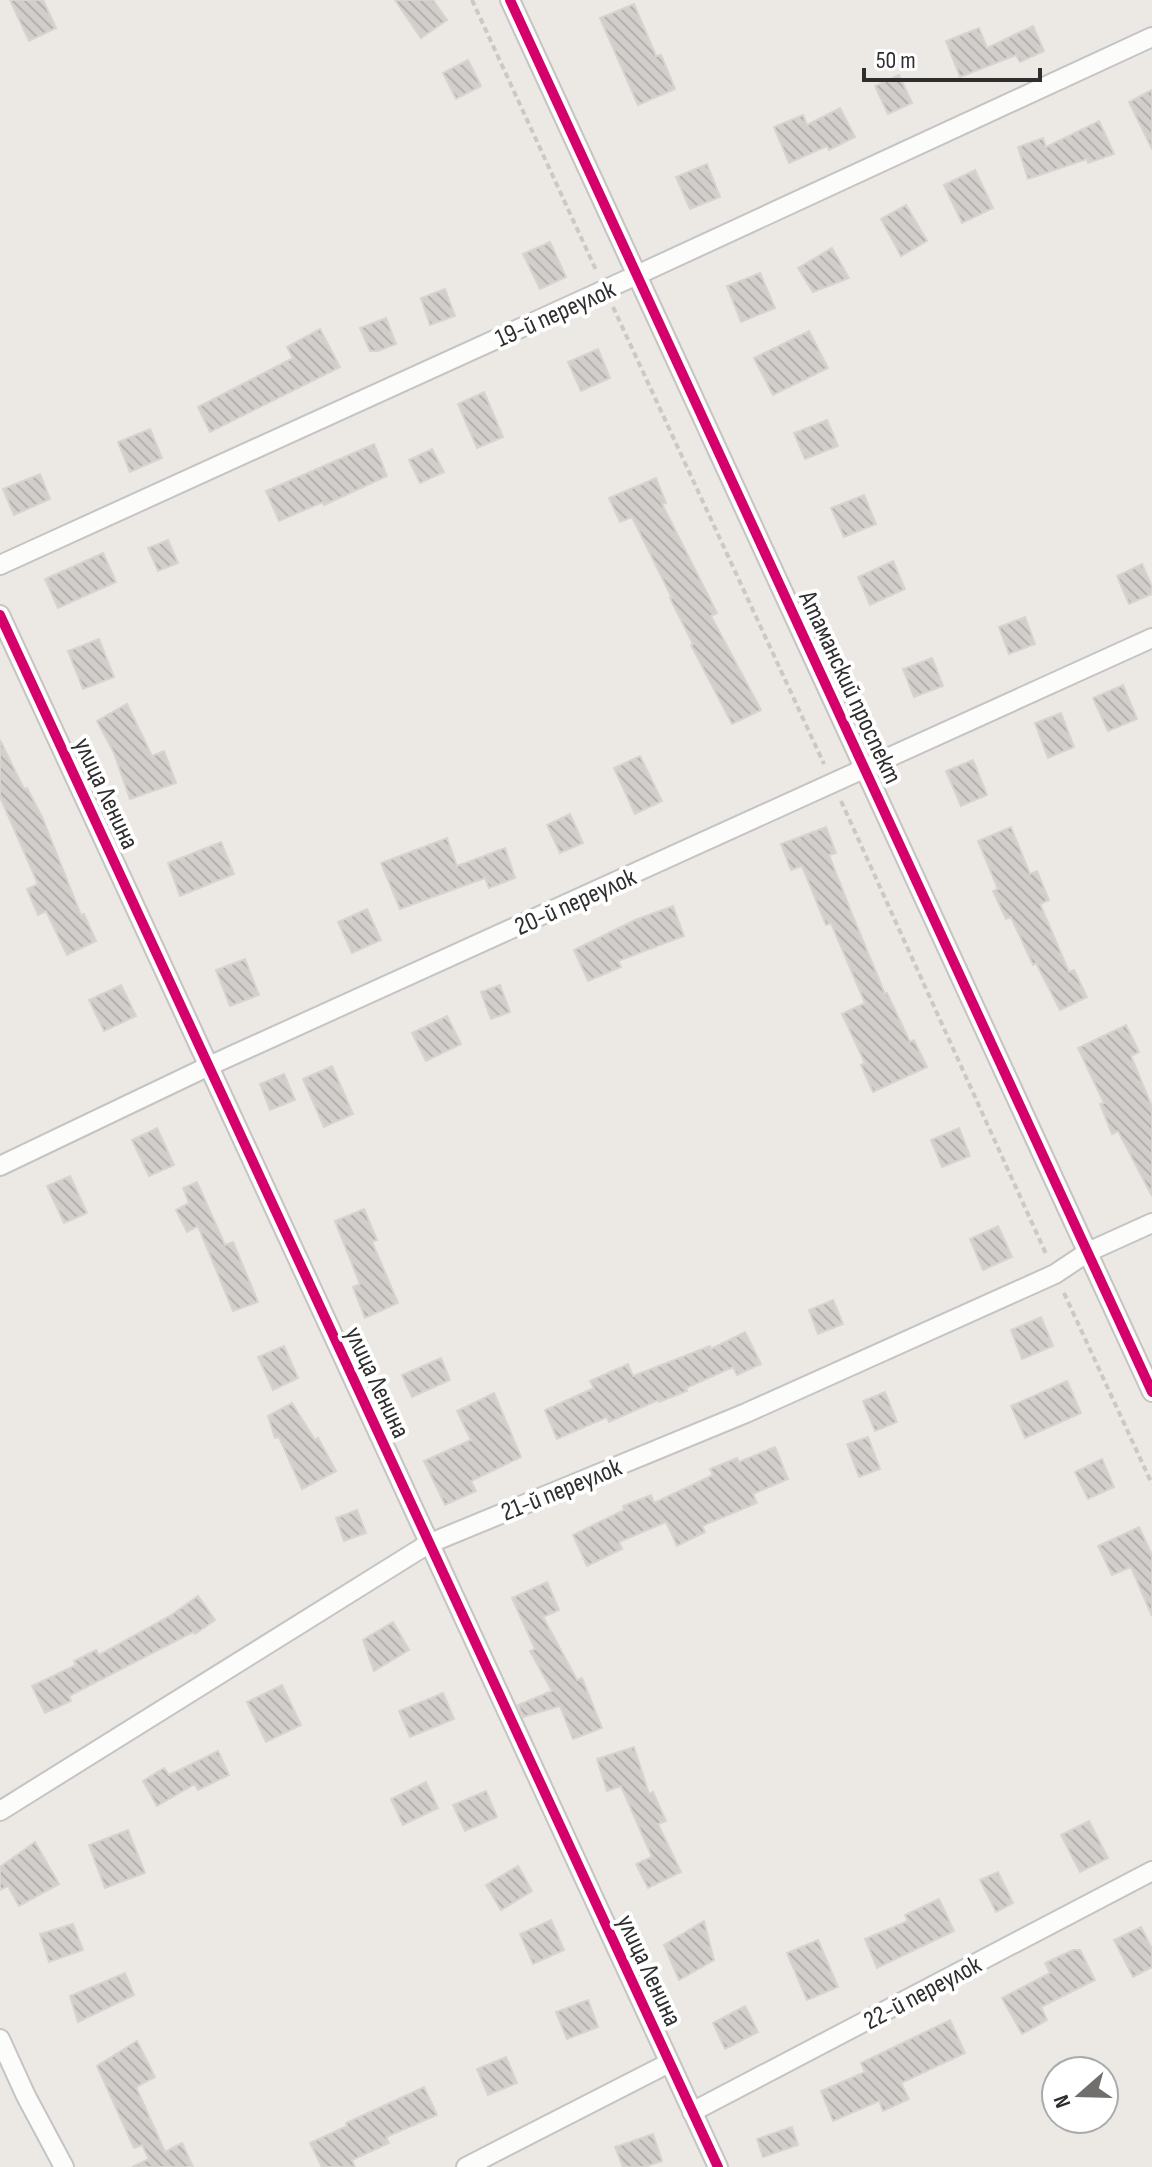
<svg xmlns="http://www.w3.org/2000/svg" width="1152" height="2167" viewBox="0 0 1152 2167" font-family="'Sofia Sans Condensed',sans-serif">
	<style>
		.building { fill: url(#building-back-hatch); stroke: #d7d4d0; stroke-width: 2 }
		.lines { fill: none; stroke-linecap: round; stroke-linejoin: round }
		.minor-casing { stroke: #c5c4c5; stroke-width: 22 }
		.path { stroke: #c9c9c8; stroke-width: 4; stroke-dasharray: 6 4; stroke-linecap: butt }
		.minor { stroke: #fcfcfb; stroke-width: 18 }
		.cycleway-casing { stroke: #fff; stroke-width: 15 }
		.cycleway { stroke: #d6006c; stroke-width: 10 }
		.labels { text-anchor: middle; stroke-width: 8; stroke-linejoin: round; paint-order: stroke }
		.street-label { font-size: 26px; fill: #2e2e2e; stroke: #fff }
	</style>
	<defs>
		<pattern id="building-back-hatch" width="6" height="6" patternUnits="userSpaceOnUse" patternTransform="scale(2)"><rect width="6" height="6" fill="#d1cecb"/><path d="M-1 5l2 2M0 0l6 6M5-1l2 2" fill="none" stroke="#b4b1af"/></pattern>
	</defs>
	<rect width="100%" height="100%" fill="#ece8e4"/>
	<g class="building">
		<polygon points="10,0 43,0 56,28 29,41"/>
		<polygon points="395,0 433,0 447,20 421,38"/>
		<polygon points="634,4 656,56 661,55 675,89 638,105 600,18"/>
		<polygon points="1033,26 1044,51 1020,62 1016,55 960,77 946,41 979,28 987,48"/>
		<polygon points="468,60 481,86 456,99 443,73"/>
		<polygon points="899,75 912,103 888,114 875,86"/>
		<polygon points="1152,90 1152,149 1129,102"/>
		<polygon points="840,108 855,137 829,150 827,146 789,163 774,127 803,115 807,125"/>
		<polygon points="1099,121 1114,154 1088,163 1087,159 1028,179 1018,147 1043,138 1046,147"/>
		<polygon points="707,164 720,197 690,209 676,177"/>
		<polygon points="975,170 993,208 962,223 944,185"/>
		<polygon points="906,205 927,241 901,256 881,219"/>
		<polygon points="550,242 566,277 540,289 523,254"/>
		<polygon points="832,248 849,278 813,292 798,268"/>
		<polygon points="760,273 775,308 741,322 727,286"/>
		<polygon points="445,289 455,316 430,325 421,298"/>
		<polygon points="386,318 396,344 378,351 370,351 360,328"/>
		<polygon points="320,329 340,367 210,432 198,407 293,358 287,347"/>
		<polygon points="809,331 828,368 773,395 754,358"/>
		<polygon points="598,349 610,378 581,391 568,362"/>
		<polygon points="484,392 503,437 477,448 458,404"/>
		<polygon points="827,420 838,446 805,459 794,433"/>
		<polygon points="150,429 162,458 130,472 118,442"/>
		<polygon points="374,444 387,476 324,505 323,502 279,521 266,491"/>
		<polygon points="432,449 444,472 420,483 409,460"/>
		<polygon points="40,474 50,499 14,515 3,489"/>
		<polygon points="656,478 666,503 662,504 717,613 711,616 761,710 732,724 691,645 693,644 670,598 672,598 632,517 620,522 609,498"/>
		<polygon points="864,495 876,524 844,537 831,508"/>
		<polygon points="168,540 178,563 158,571 148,548"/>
		<polygon points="103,553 116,582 58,608 45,579"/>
		<polygon points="893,561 905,589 870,605 858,577"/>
		<polygon points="1142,564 1152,587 1152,594 1129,604 1117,576"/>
		<polygon points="1025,617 1035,644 1009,654 999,627"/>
		<polygon points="99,639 114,677 83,689 68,651"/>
		<polygon points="932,658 943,686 914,697 903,669"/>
		<polygon points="1123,685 1137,719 1108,731 1093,698"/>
		<polygon points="127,704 152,756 164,751 176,783 130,799 114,753 97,721"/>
		<polygon points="1061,713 1074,747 1048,758 1035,723"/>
		<polygon points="0,740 24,789 27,788 42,817 81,915 84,914 96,941 67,955 46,911 38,915 27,889 38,884 0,797"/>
		<polygon points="640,756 662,801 635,814 614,768"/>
		<polygon points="973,760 987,795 961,806 946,771"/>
		<polygon points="570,814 583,843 560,853 547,825"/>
		<polygon points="826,827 836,853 829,855 852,914 885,994 887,993 910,1042 914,1040 927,1067 873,1092 861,1065 865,1063 842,1014 865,1003 831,923 826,925 802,866 791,870 781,844"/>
		<polygon points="1011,827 1030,874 1037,871 1049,900 1040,904 1069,972 1074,970 1087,997 1060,1010 1036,963 1033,965 1011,917 1006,919 993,891 998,889 978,841"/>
		<polygon points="447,838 457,866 505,848 515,878 489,888 485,878 400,909 381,863"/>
		<polygon points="221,842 234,874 180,896 168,863"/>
		<polygon points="673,906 684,936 618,961 621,967 588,981 574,950 635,920"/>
		<polygon points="367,909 381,940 352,953 338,922"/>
		<polygon points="245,959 259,995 230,1006 216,970"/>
		<polygon points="121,985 136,1016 104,1031 89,1000"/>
		<polygon points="500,985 510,1012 491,1019 481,992"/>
		<polygon points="447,1016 461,1044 426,1061 412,1033"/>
		<polygon points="1126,1025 1139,1052 1131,1056 1152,1107 1152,1196 1118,1131 1112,1134 1100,1104 1104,1103 1078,1048"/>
		<polygon points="332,1066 353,1114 324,1127 303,1079"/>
		<polygon points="284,1074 295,1100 270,1110 260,1084"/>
		<polygon points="157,1128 174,1165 149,1176 132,1140"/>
		<polygon points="959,1128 970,1156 942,1167 931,1140"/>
		<polygon points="70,1176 87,1213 64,1223 47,1186"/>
		<polygon points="197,1182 225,1245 233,1242 258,1302 233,1311 198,1226 187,1232 176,1210 189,1203 183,1188"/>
		<polygon points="364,1209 377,1240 372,1242 398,1303 365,1318 353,1287 360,1284 335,1221"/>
		<polygon points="998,1226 1012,1257 983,1270 970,1239"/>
		<polygon points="833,1300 843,1324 818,1334 809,1310"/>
		<polygon points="1041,1317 1053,1346 1022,1359 1011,1330"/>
		<polygon points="745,1332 761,1364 737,1375 733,1367 686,1388 687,1391 659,1402 658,1400 609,1422 607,1417 557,1439 545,1410 594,1388 590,1381 628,1364 633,1376 710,1346 711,1349"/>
		<polygon points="284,1346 298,1378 273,1390 258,1357"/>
		<polygon points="441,1358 450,1380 412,1397 402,1375"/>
		<polygon points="1067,1381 1081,1413 1025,1438 1011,1406"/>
		<polygon points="885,1392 897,1422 875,1431 863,1401"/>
		<polygon points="494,1393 521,1457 471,1481 476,1491 445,1505 424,1461 471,1440 457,1411"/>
		<polygon points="292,1403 315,1440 318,1438 336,1471 302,1489 279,1437 275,1438 268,1416"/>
		<polygon points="868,1437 880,1469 859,1477 847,1444"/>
		<polygon points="775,1447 788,1479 753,1494 757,1503 702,1526 705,1532 677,1546 666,1522 619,1542 622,1549 587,1566 573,1535 624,1510 623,1506 651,1495 654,1503 713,1475 710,1469 737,1458 739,1462"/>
		<polygon points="1102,1459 1114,1487 1088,1499 1075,1472"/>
		<polygon points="357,1510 366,1533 344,1541 336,1518"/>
		<polygon points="1139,1527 1152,1555 1152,1616 1131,1567 1112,1575 1098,1546"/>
		<polygon points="547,1582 559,1610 543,1617 577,1680 582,1678 602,1728 573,1739 560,1706 523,1717 518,1705 552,1691 530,1651 535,1649 512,1598"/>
		<polygon points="198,1596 215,1620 195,1634 193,1632 69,1696 71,1701 45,1713 32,1686 76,1665 74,1661 96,1650 99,1655 170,1616"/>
		<polygon points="393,1622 409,1650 374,1671 363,1640"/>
		<polygon points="282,1685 301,1725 266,1742 247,1702"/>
		<polygon points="443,1693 454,1719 410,1737 399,1711"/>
		<polygon points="634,1747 649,1794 653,1792 666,1821 658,1824 681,1872 648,1888 636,1864 652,1857 621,1786 607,1791 597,1759"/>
		<polygon points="218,1751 229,1775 198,1790 195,1784 157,1806 143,1781 164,1768 169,1775"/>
		<polygon points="426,1782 438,1808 403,1825 391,1799"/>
		<polygon points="486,1791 497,1817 465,1831 453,1805"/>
		<polygon points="1089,1821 1108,1858 1080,1872 1061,1835"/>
		<polygon points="128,1830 145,1873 105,1888 89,1845"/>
		<polygon points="35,1842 59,1884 19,1906 8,1886 0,1890 0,1867"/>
		<polygon points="518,1866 532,1891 501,1910 486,1885"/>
		<polygon points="998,1872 1013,1903 996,1912 980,1880"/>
		<polygon points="939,1899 954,1931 877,1968 865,1939 908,1921 905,1915"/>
		<polygon points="551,1920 564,1950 533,1964 520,1934"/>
		<polygon points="704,1921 714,1960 679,1980 664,1945"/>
		<polygon points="73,1924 83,1950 49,1962 40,1934"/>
		<polygon points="1141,1927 1152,1949 1152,1967 1133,1977 1114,1940"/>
		<polygon points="818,1940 838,1987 807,2000 787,1953"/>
		<polygon points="1073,1950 1080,1950 1095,1980 1041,2007 1047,2020 1022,2034 1002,1998 1050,1973 1045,1963"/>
		<polygon points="125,1973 134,1995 78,2022 70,1996"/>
		<polygon points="588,2000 598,2027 567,2039 556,2012"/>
		<polygon points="745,2006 758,2032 725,2049 713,2023"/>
		<polygon points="950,2020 965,2053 901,2083 909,2099 883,2111 879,2101 833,2121 821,2091 865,2072 861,2063"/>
		<polygon points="137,2041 155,2077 136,2087 165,2152 182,2143 193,2167 132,2167 149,2159 142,2145 134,2148 97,2066"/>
		<polygon points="506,2057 517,2083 488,2095 477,2069"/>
		<polygon points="424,2087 437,2115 386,2137 389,2143 352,2160 355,2167 322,2167 310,2143 347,2126 346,2123"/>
		<polygon points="792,2127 798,2145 763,2157 757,2139"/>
		<polygon points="653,2134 662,2161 644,2167 623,2167 615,2147"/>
	</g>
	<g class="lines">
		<defs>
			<g id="minor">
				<polyline points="510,0 1152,1392"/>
				<polyline points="0,565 637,275 1152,37"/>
				<polyline points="0,615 718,2167"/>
				<polyline points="0,1166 209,1066 1152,638"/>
				<polyline points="0,1811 428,1544 746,1413 1055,1274 1088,1252 1152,1223"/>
				<polyline points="0,2039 26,2096 64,2167"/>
				<polyline points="692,2112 1152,1871"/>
				<polyline points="466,2167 669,2063"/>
			</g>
		</defs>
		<use href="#minor" class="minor-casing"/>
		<g class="path">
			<polyline points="472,0 596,270"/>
			<polyline points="613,307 824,764"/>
			<polyline points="841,801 1047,1256"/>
			<polyline points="1064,1293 1152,1484"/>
		</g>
		<use href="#minor" class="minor"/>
		<defs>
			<g id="cycleway">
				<polyline points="510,0 1152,1392"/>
				<polyline points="0,615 718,2167"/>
			</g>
		</defs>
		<use href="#cycleway" class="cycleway-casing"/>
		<use href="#cycleway" class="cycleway"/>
	</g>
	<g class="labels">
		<g class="street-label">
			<text transform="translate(555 313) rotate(-24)" y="9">19-й переулок</text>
			<text transform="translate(851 687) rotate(65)" y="9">Атаманский проспект</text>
			<text transform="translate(107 793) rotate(65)" y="9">улица Ленина</text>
			<text transform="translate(575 901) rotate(-24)" y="9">20-й переулок</text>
			<text transform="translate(378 1382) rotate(65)" y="9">улица Ленина</text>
			<text transform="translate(561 1489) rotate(-22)" y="9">21-й переулок</text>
			<text transform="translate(650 1970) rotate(65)" y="9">улица Ленина</text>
			<text transform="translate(922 1992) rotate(-28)" y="9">22-й переулок</text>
		</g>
	</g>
	<g transform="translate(1080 2095) rotate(250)"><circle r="38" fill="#ffffff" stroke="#ababab" stroke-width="2"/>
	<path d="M0-6L14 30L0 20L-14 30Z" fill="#706f6e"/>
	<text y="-12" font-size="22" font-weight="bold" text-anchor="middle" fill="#2e2e2e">N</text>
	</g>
	<path d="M864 68v12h176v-12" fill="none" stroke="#2e2e2e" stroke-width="4"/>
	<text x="876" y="68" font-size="24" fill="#2e2e2e" stroke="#ffffff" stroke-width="6" paint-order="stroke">50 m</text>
</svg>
